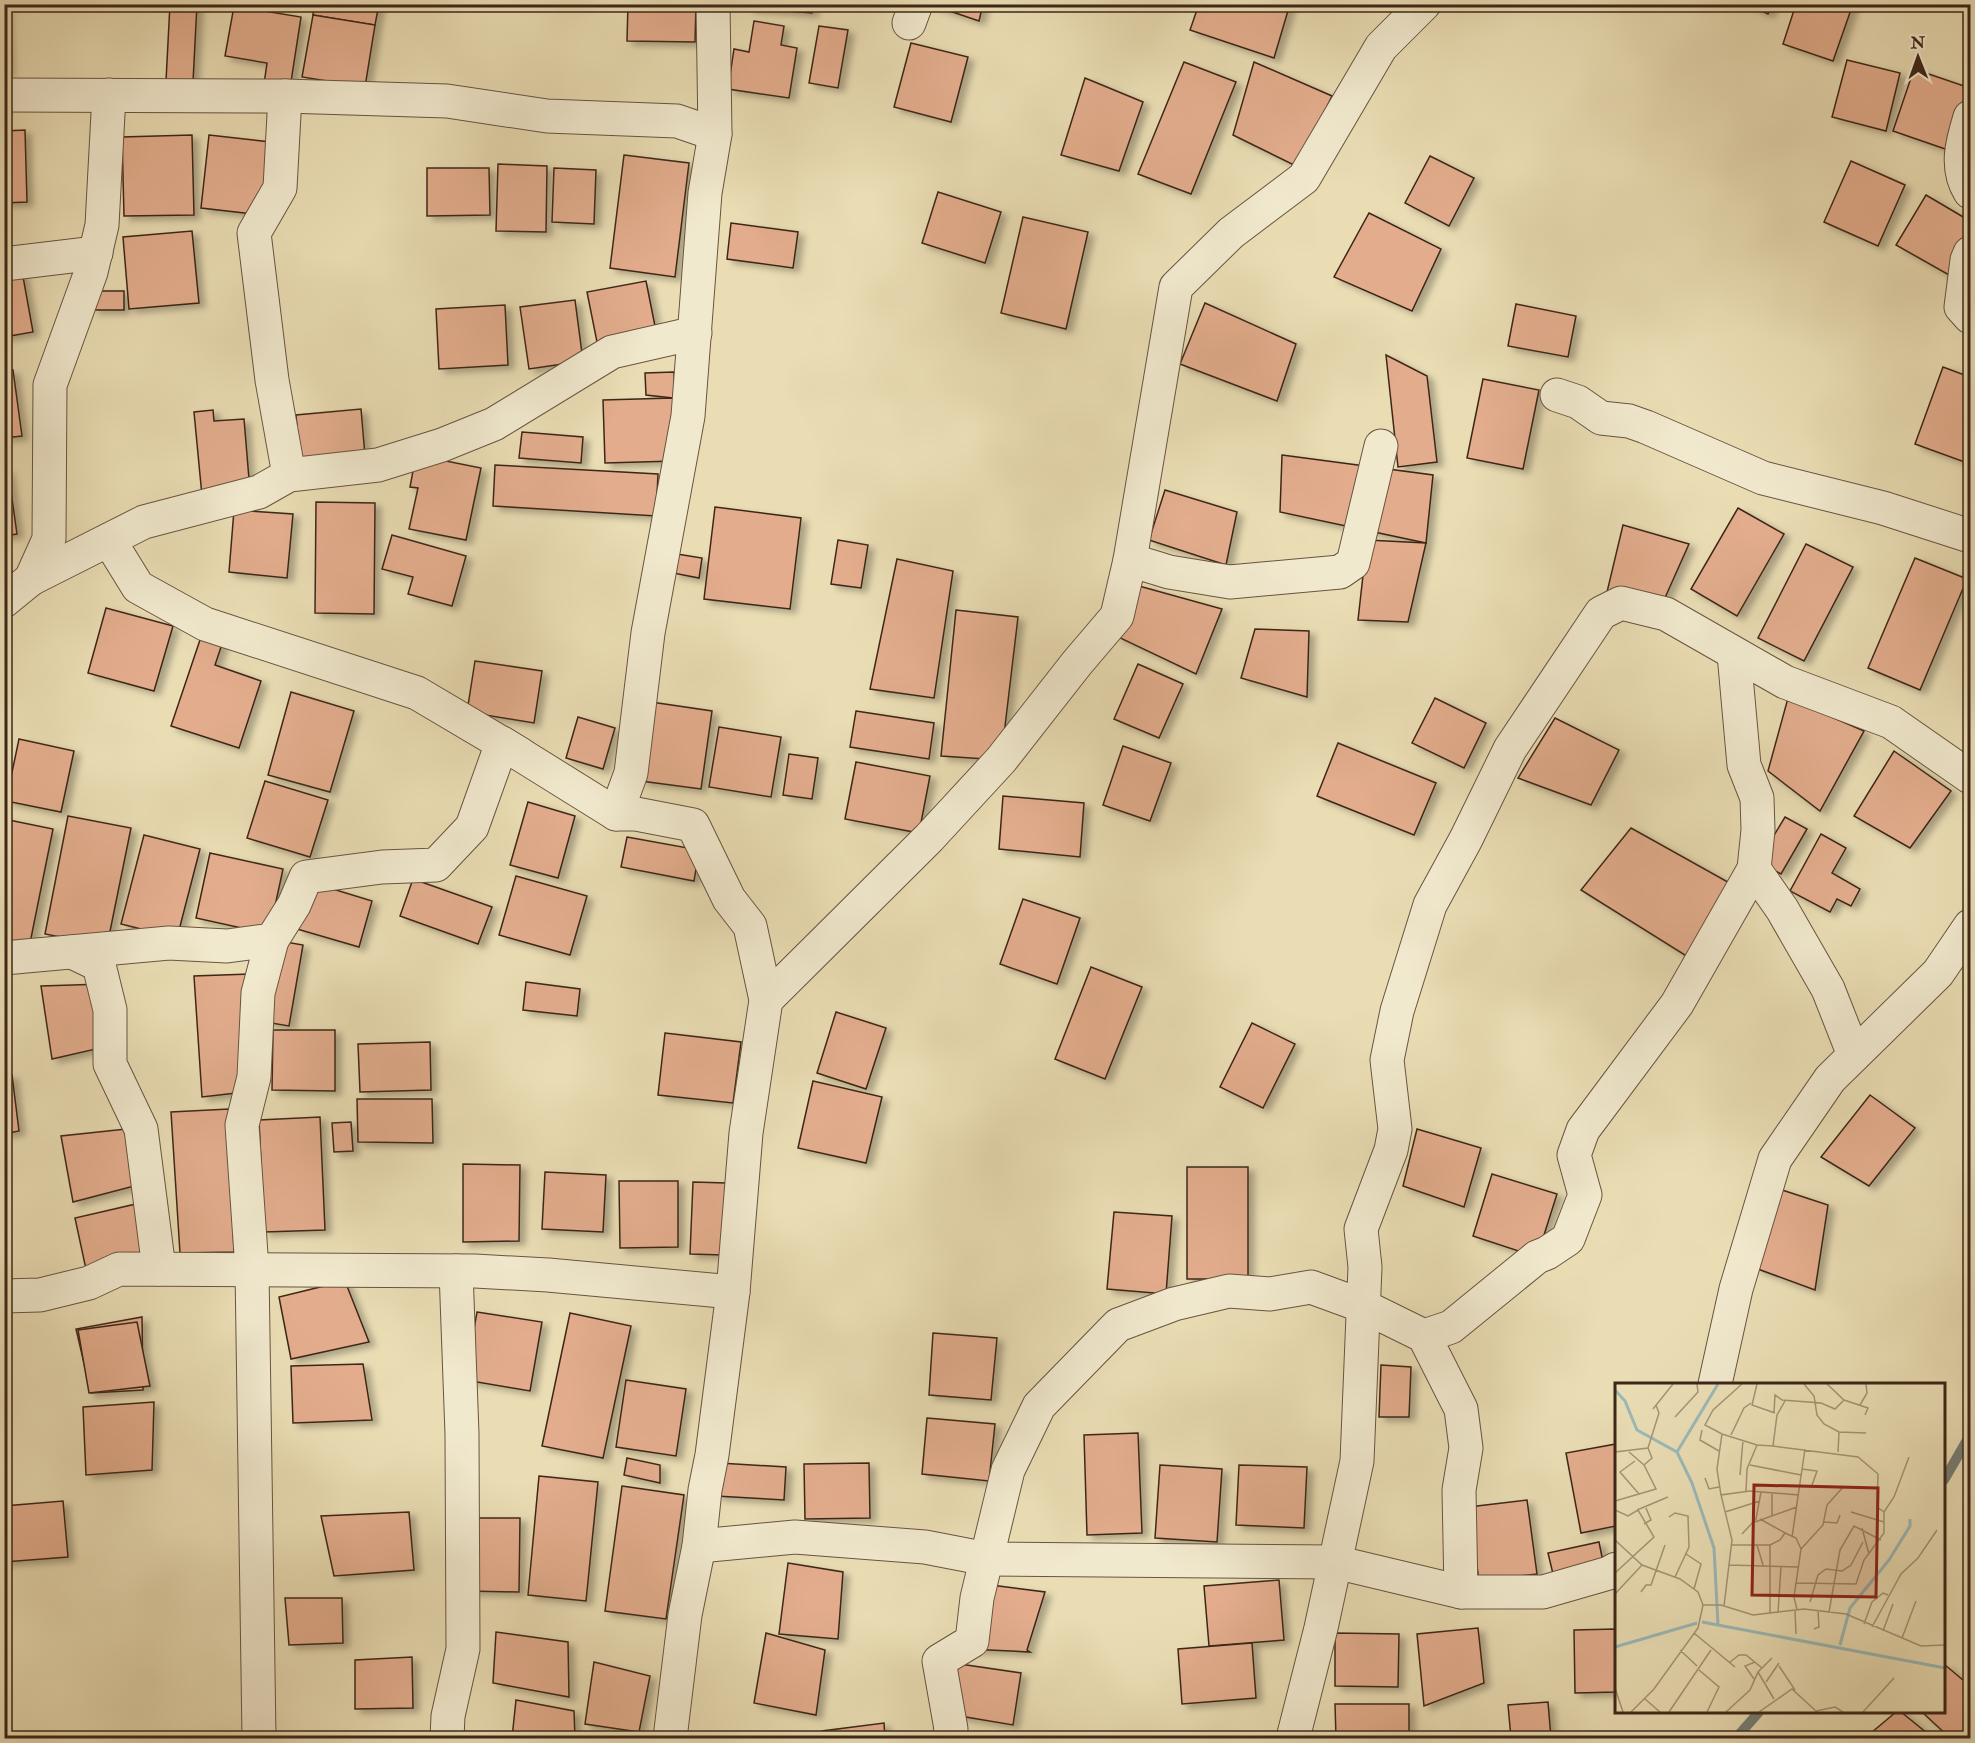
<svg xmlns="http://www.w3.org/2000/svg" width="1975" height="1743" viewBox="0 0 1975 1743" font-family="'IM FELL Double Pica',serif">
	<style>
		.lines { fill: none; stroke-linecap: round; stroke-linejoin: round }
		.stream { stroke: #767f78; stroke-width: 10 }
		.building { fill: #e3ad8d; stroke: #3d2719; stroke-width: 1.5; filter: url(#shadow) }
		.minor-casing { stroke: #685440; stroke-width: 35 }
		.minor { stroke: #f1e9ce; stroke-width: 33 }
		.inset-river { fill: none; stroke: #9cb9b8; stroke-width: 3 }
		.inset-road { fill: none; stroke: #a59476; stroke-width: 1.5 }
		.view { fill: #8f2418; fill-opacity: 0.15; stroke: #8f2418; stroke-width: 3 }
		.inset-edge { fill: none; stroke: #3d2719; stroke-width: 3 }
	</style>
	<defs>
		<filter id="shadow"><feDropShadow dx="6" dy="4" stdDeviation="3" flood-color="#0004"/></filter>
	</defs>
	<rect width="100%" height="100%" fill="#eaddb4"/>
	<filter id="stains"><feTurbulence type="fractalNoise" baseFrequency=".00333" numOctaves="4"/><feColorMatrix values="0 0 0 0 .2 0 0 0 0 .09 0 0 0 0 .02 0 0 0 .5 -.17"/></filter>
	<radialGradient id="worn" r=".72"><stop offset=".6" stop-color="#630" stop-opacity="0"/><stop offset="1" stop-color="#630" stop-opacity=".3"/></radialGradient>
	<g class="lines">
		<g class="stream">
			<polyline points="1944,1480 1970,1435"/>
			<polyline points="1736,1738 1759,1712"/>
		</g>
	</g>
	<g class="building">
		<polygon points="170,4 197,4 193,82 166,81"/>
		<polygon points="314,4 379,4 375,25 313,15"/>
		<polygon points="628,4 696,4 695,42 627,41"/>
		<polygon points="748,4 813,4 812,13 748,8"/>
		<polygon points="929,4 983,4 979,21"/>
		<polygon points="1199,4 1290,4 1274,58 1190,30"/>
		<polygon points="1747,4 1773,4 1768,14"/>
		<polygon points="1796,4 1853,4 1833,61 1783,44"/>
		<polygon points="234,6 301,17 290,88 264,84 267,63 225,56"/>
		<polygon points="4,9 6,9 8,73 4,73"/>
		<polygon points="313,15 375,25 365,87 302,77"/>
		<polygon points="754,21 784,26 781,45 797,48 789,98 728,89 734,49 749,52"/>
		<polygon points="819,26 848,30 838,88 809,83"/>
		<polygon points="911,43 968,57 951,122 894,107"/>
		<polygon points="1847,60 1900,73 1886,131 1832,117"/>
		<polygon points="1184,62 1236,82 1191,194 1138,174"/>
		<polygon points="1254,62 1332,96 1298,167 1233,135"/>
		<polygon points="1914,69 1970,88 1970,106 1954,152 1893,131"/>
		<polygon points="1085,78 1143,102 1119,171 1061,155"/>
		<polygon points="25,130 27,202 4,203 4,131"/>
		<polygon points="192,135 194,215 124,216 122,137"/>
		<polygon points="209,135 270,142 262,215 201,208"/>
		<polygon points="624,155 689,163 675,277 610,268"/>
		<polygon points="1430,156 1474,178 1449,226 1405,203"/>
		<polygon points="1851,161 1905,185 1878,246 1824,222"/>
		<polygon points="498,164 547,166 546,232 496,231"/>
		<polygon points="427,168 489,168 490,215 427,216"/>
		<polygon points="554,168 596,170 594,224 552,222"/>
		<polygon points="938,192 1001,212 985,263 922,243"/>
		<polygon points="1926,195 1970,221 1970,239 1949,275 1896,245"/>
		<polygon points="1369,213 1441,249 1412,311 1334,277"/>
		<polygon points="1023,217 1088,232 1066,329 1001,313"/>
		<polygon points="731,223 798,232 793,268 727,259"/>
		<polygon points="192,231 199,303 129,309 123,237"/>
		<polygon points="22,271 33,332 4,337 4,274"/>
		<polygon points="646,281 657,336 598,347 587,292"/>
		<polygon points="92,291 124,291 124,310 93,310"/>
		<polygon points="575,300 583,361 529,369 520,307"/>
		<polygon points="1205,303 1296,344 1277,401 1180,364"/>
		<polygon points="1516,304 1576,316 1568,357 1508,346"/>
		<polygon points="505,305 508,365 439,369 436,309"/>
		<polygon points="1386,355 1427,376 1437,462 1398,467"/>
		<polygon points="1943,367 1970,377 1970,464 1915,444"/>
		<polygon points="13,370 22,436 4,438 4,371"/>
		<polygon points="674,372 675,394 673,398 646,395 645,373"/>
		<polygon points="1483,379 1539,390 1523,469 1467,458"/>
		<polygon points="673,398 675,461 605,463 603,400"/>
		<polygon points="361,409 365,456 300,462 296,415"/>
		<polygon points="213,410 214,421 244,419 250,491 202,496 194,412"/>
		<polygon points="522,432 583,437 581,463 519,458"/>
		<polygon points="416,455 481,468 466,540 409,529 418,488 410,487"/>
		<polygon points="1282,455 1433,475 1426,543 1280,512"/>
		<polygon points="495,465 658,474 656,516 493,506"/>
		<polygon points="4,470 8,470 17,534 4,536"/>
		<polygon points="1165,490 1237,512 1226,565 1149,540"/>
		<polygon points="316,502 375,503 374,614 315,613"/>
		<polygon points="715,507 801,518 790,609 704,599"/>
		<polygon points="1738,508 1784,534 1737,616 1691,589"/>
		<polygon points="234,510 293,514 287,578 229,572"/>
		<polygon points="1623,525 1689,544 1664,600 1607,592"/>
		<polygon points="392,535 466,556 452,606 408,594 413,577 382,569"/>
		<polygon points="838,540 868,545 861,588 831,584"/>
		<polygon points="1367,540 1426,543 1408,622 1358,620"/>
		<polygon points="1806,544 1853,567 1804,661 1758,638"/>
		<polygon points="677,554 702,558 699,578 673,573"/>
		<polygon points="1915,558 1967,579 1920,690 1868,668"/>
		<polygon points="897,559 953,571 934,698 870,689"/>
		<polygon points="1139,586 1222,609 1196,674 1116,636"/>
		<polygon points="106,608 173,626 154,691 88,673"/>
		<polygon points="956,610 1018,617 1001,760 941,756"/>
		<polygon points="1255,629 1309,631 1307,697 1241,678"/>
		<polygon points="202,634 223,641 215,665 261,681 239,748 171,726"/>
		<polygon points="475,661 542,671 534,723 467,712"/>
		<polygon points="1138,664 1183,684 1159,738 1114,719"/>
		<polygon points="291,692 354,711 330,792 268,775"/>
		<polygon points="1435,698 1486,723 1464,768 1412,743"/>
		<polygon points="1788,698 1864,731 1820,811 1768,771"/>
		<polygon points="651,702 712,711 701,789 641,781"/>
		<polygon points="856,711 934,723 929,759 850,747"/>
		<polygon points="578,717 615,728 603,769 566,758"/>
		<polygon points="1555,718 1619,750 1591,805 1518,778"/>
		<polygon points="719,727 781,737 771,797 709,787"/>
		<polygon points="19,739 74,751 61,812 6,801"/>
		<polygon points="1338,743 1436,783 1414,835 1317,796"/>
		<polygon points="1123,746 1171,763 1150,821 1103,805"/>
		<polygon points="1894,751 1951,791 1910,848 1854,816"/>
		<polygon points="789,754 818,758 812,799 783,795"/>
		<polygon points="856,762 930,776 919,833 845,819"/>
		<polygon points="265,781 328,800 310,857 247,838"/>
		<polygon points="1003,796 1084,803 1080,857 999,849"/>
		<polygon points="528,802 575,816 558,878 510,865"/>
		<polygon points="68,816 131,828 107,946 45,934"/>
		<polygon points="1785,817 1807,829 1781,874 1758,862"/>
		<polygon points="4,819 53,829 29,948 4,943"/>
		<polygon points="1631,828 1735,886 1688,957 1581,890"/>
		<polygon points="1821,834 1846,848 1832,873 1860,889 1851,906 1837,899 1830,912 1790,891"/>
		<polygon points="144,835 200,849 177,938 121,924"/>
		<polygon points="627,837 699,850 694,881 621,867"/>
		<polygon points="210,853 283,869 269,934 196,918"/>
		<polygon points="516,876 587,896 570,955 499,935"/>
		<polygon points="413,879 492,907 478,944 400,916"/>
		<polygon points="310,882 372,901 359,947 297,929"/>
		<polygon points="1023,899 1080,918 1057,984 1000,964"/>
		<polygon points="280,941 303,945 289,1026 265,1022"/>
		<polygon points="1091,967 1142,987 1105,1079 1055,1059"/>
		<polygon points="250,974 236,1093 202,1097 194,976"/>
		<polygon points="526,982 580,989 577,1016 523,1010"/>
		<polygon points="104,984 96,1049 52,1059 41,986"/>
		<polygon points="836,1012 886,1028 866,1089 817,1073"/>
		<polygon points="1252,1023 1295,1044 1263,1108 1220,1087"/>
		<polygon points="273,1030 335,1030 335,1091 272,1090"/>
		<polygon points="665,1033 741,1042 733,1103 658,1095"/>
		<polygon points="430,1042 431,1090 360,1092 358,1044"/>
		<polygon points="4,1075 12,1075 19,1131 4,1134"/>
		<polygon points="813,1081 882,1097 866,1163 798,1148"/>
		<polygon points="1870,1095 1915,1128 1869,1186 1821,1157"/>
		<polygon points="357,1099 432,1099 433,1143 358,1142"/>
		<polygon points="229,1109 234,1252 180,1253 171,1112"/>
		<polygon points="320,1117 325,1230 264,1232 259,1120"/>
		<polygon points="351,1122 353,1151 334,1152 332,1123"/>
		<polygon points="126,1129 138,1185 73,1202 61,1136"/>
		<polygon points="1417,1129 1481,1148 1464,1207 1403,1186"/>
		<polygon points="463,1164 520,1165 519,1241 463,1242"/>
		<rect x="1187" y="1167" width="61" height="112"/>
		<polygon points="545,1172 606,1175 603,1232 542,1229"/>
		<polygon points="1492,1174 1557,1194 1537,1257 1473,1236"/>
		<polygon points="619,1181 678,1181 678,1247 620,1248"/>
		<polygon points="693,1182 726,1183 723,1255 690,1254"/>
		<polygon points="1776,1188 1828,1205 1815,1290 1755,1268"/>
		<polygon points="136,1204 157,1261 87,1274 75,1218"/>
		<polygon points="1114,1212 1172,1216 1166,1294 1107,1289"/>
		<polygon points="345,1281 369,1342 291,1359 279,1297"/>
		<polygon points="477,1312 542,1322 530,1391 465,1380"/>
		<polygon points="570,1313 631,1326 603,1458 542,1446"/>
		<polygon points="142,1317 143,1390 91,1393 76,1329"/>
		<polygon points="137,1322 150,1386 89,1393 78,1330"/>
		<polygon points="933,1333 997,1338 991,1400 929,1395"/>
		<polygon points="363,1364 372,1420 293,1423 291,1366"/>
		<polygon points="1381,1365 1411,1367 1409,1417 1379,1417"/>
		<polygon points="626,1380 686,1389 676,1456 616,1447"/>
		<polygon points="154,1402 152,1470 86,1475 83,1407"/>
		<polygon points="927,1418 995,1424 989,1481 922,1474"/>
		<polygon points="1138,1433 1142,1533 1087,1535 1084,1435"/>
		<polygon points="1616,1444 1616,1526 1581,1533 1566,1453"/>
		<polygon points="627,1458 660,1465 660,1483 624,1475"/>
		<polygon points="719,1463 786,1467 784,1500 716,1496"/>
		<polygon points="869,1463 870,1518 805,1519 804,1464"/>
		<polygon points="1160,1465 1222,1469 1217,1542 1155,1538"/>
		<polygon points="1239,1465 1307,1467 1304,1528 1236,1525"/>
		<polygon points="539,1476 598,1482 586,1601 528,1595"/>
		<polygon points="622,1486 684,1495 666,1619 605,1611"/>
		<polygon points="1527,1500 1537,1574 1479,1581 1469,1507"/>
		<polygon points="63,1501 68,1557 4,1562 4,1506"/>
		<polygon points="409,1512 414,1570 334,1576 321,1516"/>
		<polygon points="468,1518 520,1518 519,1592 467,1591"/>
		<polygon points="1599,1542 1604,1567 1554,1578 1548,1553"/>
		<polygon points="788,1563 843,1572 838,1639 779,1634"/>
		<polygon points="1279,1580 1284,1640 1209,1646 1204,1586"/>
		<polygon points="975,1583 1045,1592 1027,1650 1030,1652 967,1649"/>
		<polygon points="285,1598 342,1598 343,1643 289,1645"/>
		<polygon points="1478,1628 1484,1683 1424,1706 1417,1634"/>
		<polygon points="1616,1629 1616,1692 1575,1693 1574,1630"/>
		<polygon points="496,1632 568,1642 569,1697 493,1683"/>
		<polygon points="766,1633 825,1650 816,1715 754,1703"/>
		<polygon points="1335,1633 1399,1634 1398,1687 1335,1686"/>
		<polygon points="1252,1643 1256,1698 1182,1704 1178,1649"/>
		<polygon points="412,1657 413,1708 355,1709 355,1660"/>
		<polygon points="939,1661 1021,1673 1013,1725 960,1716"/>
		<polygon points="594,1662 650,1676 639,1732 585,1724"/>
		<polygon points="1944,1664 1970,1686 1970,1738 1950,1738 1922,1712 1944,1712"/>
		<polygon points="516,1700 574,1711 575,1738 512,1738"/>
		<polygon points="1548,1702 1551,1738 1511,1738 1508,1705"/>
		<polygon points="1335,1704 1409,1704 1409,1738 1336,1738"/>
		<polygon points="1896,1712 1901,1712 1933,1738 1865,1738"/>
		<polygon points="884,1723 885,1738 823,1738 822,1731"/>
	</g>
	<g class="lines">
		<defs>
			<g id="minor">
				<polyline points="909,23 916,4"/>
				<polyline points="4,95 285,96 447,101 547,116 677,121 715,134"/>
				<polyline points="285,96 280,188 254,233 272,380 289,475"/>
				<path d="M1970,117C1962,143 1955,168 1970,192"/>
				<polyline points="1970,253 1967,260 1961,307 1970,317"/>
				<polyline points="4,264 96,253"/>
				<polyline points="1557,395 1578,402 1601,418 1629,421 1646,427 1763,478 1883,508 1970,536"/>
				<polyline points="109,540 138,587 205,624 417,693 520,754"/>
				<polyline points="1130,560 1169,572 1230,582 1340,572 1353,563 1381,446"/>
				<polyline points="31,579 144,522 259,492 289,475 378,465 442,445 494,424 612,352 695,333"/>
				<polyline points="4,601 31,579 49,539 50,385 91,272 102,225 109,95"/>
				<polyline points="1734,654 1744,765 1757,798 1758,830 1754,869 1782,909 1828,989 1854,1055"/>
				<polyline points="616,814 631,773 648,633 688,416 705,193 715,134 713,4"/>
				<polyline points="72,952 99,965 110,1010 110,1064 141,1129 159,1269"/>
				<polyline points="4,958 169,943 227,946 272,940 294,905 306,877 382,867 436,865 472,827 502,743 616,814 636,814 693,825 729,899 750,926 766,1000 746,1133 733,1292 712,1455 705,1490 699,1546 685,1615 670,1738"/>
				<polyline points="766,1000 929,838 1001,760 1077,663 1117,616 1130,560 1176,287 1231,233 1304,178 1381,47 1424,4"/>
				<polyline points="4,1296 40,1295 89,1283 119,1269 475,1271 548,1275 733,1292"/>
				<polyline points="1424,1336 1461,1409 1466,1448 1459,1490 1461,1592"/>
				<polyline points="1715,1384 1736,1289 1775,1159 1830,1079 1938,973 1970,926"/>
				<polyline points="699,1546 795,1537 925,1547 987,1559 1335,1562 1461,1592 1543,1592 1609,1573 1616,1569"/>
				<polyline points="259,1738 252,1269 242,1125 254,1077 258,993 272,940"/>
				<polyline points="447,1738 448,1716 463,1649 462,1434 456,1271"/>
				<polyline points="949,1738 951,1729 939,1661 972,1641 977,1598 1008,1470 1039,1406 1118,1325 1174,1304 1229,1291 1270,1294 1311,1287 1363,1306 1424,1336 1451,1327 1537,1257 1547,1253 1568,1239 1585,1195 1574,1155 1583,1130 1677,1004 1754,869"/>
				<polyline points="1293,1738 1321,1628 1357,1461 1365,1267 1361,1229 1391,1150 1395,1129 1387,1060 1397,1011 1430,905 1466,839 1510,749 1601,613 1621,603 1666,614 1785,682 1891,722 1970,777"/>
			</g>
		</defs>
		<use href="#minor" class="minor-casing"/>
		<use href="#minor" class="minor"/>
	</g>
	<g transform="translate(1615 1383)">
		<rect width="330" height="330" fill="#eaddb4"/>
		<path class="inset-river" d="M0,7L10,18L22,47L62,69L77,100L99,165L103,242M62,69L103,1M87,239L330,285M225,262L235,225L274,177L295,143V136M0,264L82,240"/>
		<path class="inset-road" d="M142,1L137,22L160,30M189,1L199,13L202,32L209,41L224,49L251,50M212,1L229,17L253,25L250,32M245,22L252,10L251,1M38,26L58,1M159,29L160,12L167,17L206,20L220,26L229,17M60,34L83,9L82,1M87,47L85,57L104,68M107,51L90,42L98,27L127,1M116,52L129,25L136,20M158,63L243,74L263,91L262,124L269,129M0,69L33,65L44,30L41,22M223,69L224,49M20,78L5,89L24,111M29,82L37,75L33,65M135,82L186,92M187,86L202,88L196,105M125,92L128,57M90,95L94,106L104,104M131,109L132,86L142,62L158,63L162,32L170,18M106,112L102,86L107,51L142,62M0,118L41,106L29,82L14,69M0,127L13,133L23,127L39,154L0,190M22,127L53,114M110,129L145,118M236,129L269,139M157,133V109M54,134L60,130L73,133L74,164L60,194M145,136L172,151M140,139L182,124M209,139L222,140L225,132M29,141L36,137L31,125M247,145L254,171M127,151L141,136L146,109M177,154L190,66M0,157L27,182L65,196L83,209L88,222H106L138,232L189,226L231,231L306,263L330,262M116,162H155L165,157L170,150L181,155L186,166L179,214L182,227M142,162L148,182M186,166L208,142L212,122L229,103M71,171L86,181L79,206M114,182L184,184M181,200L241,201L249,177L269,150V129L279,114L294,74M26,209L31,202H36L50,162M0,211L27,182M195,219L203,192L211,186L227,188L236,182L248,159M109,223L117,157L106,112L135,108L184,112M180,227L181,251M214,229L225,167L239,143L266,157M163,230L166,183M155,231V162M249,241L257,219L268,210L273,212M257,244L286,191L303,175L322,147M199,246L204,244L203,227M268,248L278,221M79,250L120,284M287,255L301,218M65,267L82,283M114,280L124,272H131L147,285M164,283L180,307M84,287L104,304L92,329M143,289L159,316M139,296L130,283L140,279M151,299L164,280M0,305L8,329M30,316L45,329M201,328L220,324L228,329M16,329L39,306L83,245L88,222M54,329L96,267M111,329L135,307L143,289L157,275M144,329L177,306L202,329M248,329L279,295"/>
		<path class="view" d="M139,102L263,105L261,214L137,212Z"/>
		<rect width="330" height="330" class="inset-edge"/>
	</g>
	<rect width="1975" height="1743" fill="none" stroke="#eaddb4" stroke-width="24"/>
	<rect x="6" y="6" width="1963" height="1731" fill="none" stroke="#3d2719" stroke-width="3"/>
	<rect x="12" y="12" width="1951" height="1719" fill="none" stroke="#3d2719" stroke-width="1.5"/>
	<g transform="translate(1918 57) rotate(359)" stroke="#f1e9ce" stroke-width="4.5" paint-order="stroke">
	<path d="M0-4.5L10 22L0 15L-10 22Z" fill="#3d2719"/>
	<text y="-9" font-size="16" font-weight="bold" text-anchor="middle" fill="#3d2719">N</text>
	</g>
	<rect width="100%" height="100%" filter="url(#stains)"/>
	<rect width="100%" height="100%" fill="url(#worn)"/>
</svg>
